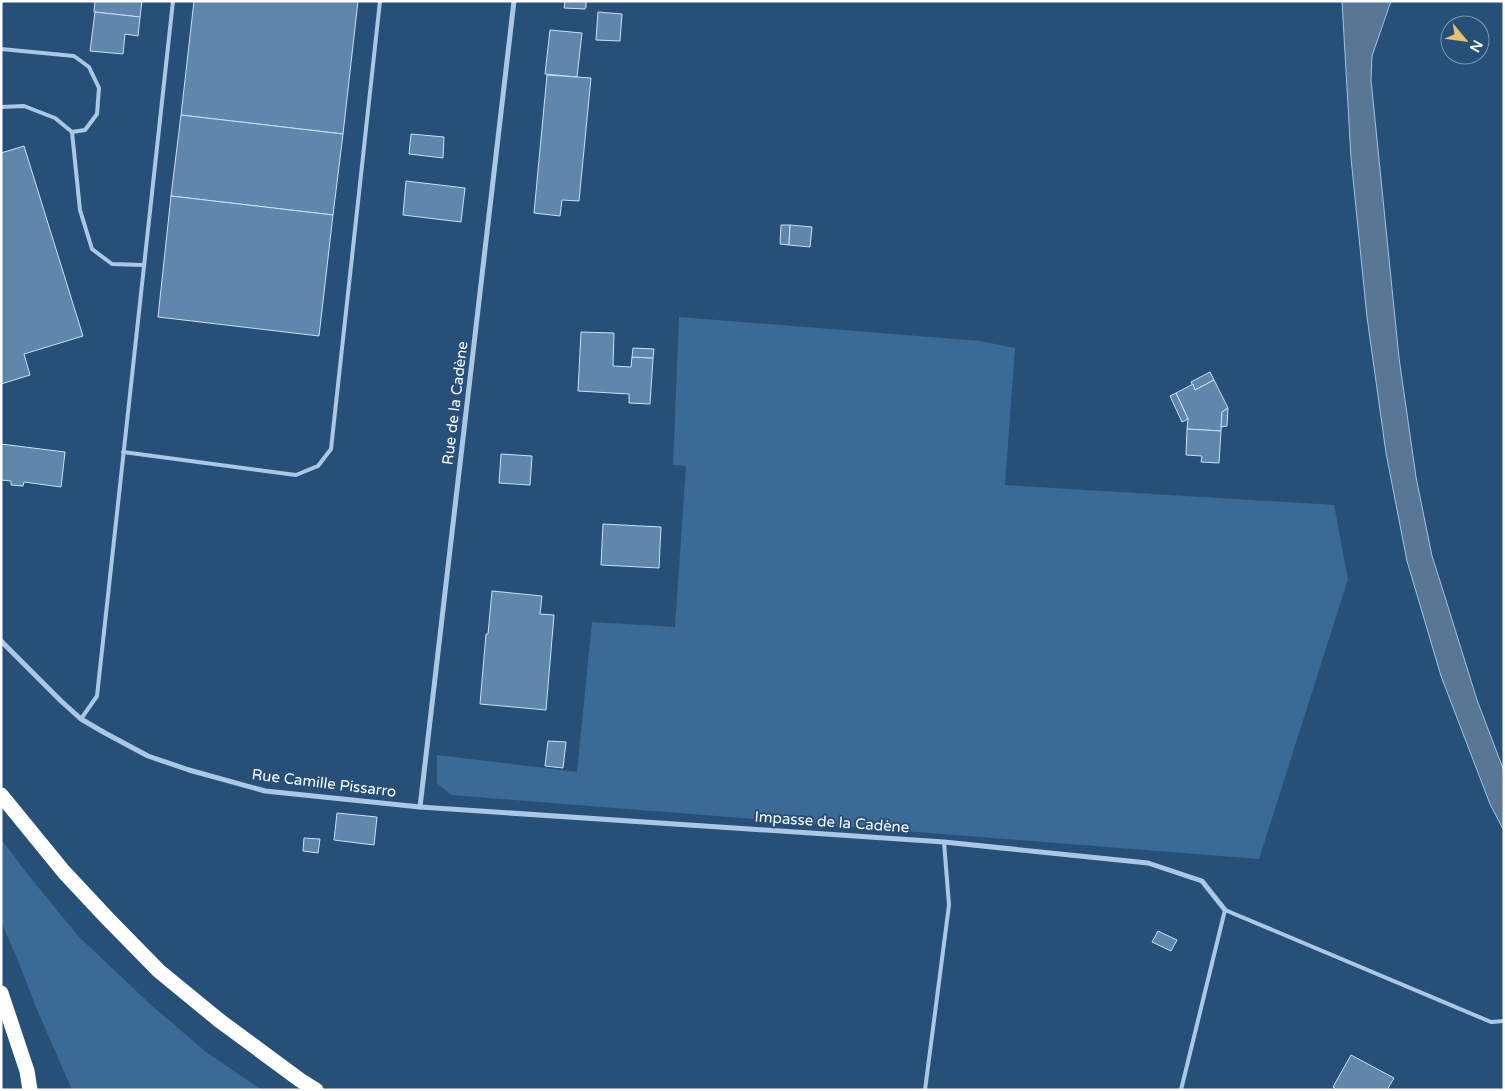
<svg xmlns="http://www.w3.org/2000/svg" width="1505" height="1091" viewBox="0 0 1505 1091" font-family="'Varela Round',sans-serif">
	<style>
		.green { fill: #3b6a97 }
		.water { fill: #597795; stroke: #9fc3e4 }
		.building { fill: #5f86ab; stroke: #cce0f3 }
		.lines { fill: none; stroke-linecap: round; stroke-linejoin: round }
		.service { stroke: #aac8e3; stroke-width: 4 }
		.minor { stroke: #aac8e3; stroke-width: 5 }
		.motorway { stroke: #fff; stroke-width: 15 }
		.labels { text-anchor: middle; stroke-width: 4; stroke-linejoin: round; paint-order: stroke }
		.street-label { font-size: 15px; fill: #fff; stroke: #275079 }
	</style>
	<rect width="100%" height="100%" fill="#275079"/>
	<g class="green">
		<polygon points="679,317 980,341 1015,348 1005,485 1334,505 1348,579 1259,859 451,795 437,783 437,755 577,772 592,622 675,627 686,466 673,465"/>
		<polygon points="1,839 25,871 79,937 150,1004 206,1052 262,1090 72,1090 36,1007 17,958 1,922"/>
	</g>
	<polygon class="water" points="1342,1 1391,1 1372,56 1371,80 1399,358 1416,477 1432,556 1440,581 1477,700 1504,771 1504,831 1490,804 1441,676 1407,561 1386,453 1367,317 1351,158"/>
	<g class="building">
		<polygon points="95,1 142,1 140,17 94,12"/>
		<polygon points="194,1 358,1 343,134 181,115"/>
		<polygon points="565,1 586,1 586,7 585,9 564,8"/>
		<polygon points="95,12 140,17 138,36 125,34 123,54 90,51"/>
		<polygon points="598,12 622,14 620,41 596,40"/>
		<polygon points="550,30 582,33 577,77 545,74"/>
		<polygon points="547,75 591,78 579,201 562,200 560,216 534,213"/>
		<polygon points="181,115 343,134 333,215 171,196"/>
		<polygon points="411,134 444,137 443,158 409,154"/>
		<polygon points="24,146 83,336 24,354 30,375 1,384 1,153"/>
		<polygon points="406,181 465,188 461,222 403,215"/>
		<polygon points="171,196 333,215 319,336 158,317"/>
		<polygon points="781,225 790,225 789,245 780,244"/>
		<polygon points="790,225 812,227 810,247 789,245"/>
		<polygon points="581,332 614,333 613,366 631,367 632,357 653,358 650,404 629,403 629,394 578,391"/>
		<polygon points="633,348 654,349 653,358 632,357"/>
		<polygon points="1210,372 1214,380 1195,390 1191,382"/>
		<polygon points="1214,380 1228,408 1222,412 1221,431 1187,429 1188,419 1176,393 1193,384 1195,390"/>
		<polygon points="1176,393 1188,419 1182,422 1170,396"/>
		<polygon points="1228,408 1227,426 1221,427 1222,412"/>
		<polygon points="1187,429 1221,431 1219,463 1201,462 1202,456 1186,455"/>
		<polygon points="1,444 65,452 61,487 24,482 23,486 11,485 11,481 1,480"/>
		<polygon points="501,454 532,456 530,485 499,483"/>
		<polygon points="603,524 661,527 659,568 601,565"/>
		<polygon points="492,591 542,596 540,614 554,615 546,710 480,704 486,634 488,634"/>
		<polygon points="548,741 566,742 563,768 545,766"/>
		<polygon points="337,813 377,817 374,845 334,840"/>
		<polygon points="304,838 320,839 318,853 303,851"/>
		<polygon points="1158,931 1177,940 1171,951 1152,942"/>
		<polygon points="1351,1055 1394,1078 1387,1090 1338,1090 1333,1087"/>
	</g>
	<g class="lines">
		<g class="service">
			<polyline points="1,49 74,56 89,67 99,88 97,114 85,130 72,132 55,118 24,106 1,107"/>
			<polyline points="72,132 80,210 92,249 112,264 143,265"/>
			<polyline points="123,452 296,475 318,466 331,449 380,1"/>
			<polyline points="81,719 97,696 173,1"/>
			<polyline points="925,1090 949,905 944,842"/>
			<polyline points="1181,1090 1225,910 1491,1022 1504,1021"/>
		</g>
		<g class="minor">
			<polyline points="1,641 61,701 81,719 105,733 148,756 189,770 265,791 420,807 944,842 1148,863 1202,881 1225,910"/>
			<polyline points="420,807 514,1"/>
		</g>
		<g class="motorway">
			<polyline points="1,795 64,872 108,919 159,971 220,1021 300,1080 316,1090"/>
			<polyline points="1,993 27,1071 30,1090"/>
		</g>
	</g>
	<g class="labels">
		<g class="street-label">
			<text transform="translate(455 403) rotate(-83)" y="5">Rue de la Cadène</text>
			<text transform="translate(324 783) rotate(7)" y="5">Rue Camille Pissarro</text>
			<text transform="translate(832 822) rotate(4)" y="5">Impasse de la Cadène</text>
		</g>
	</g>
	<rect width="1505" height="1091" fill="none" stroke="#ffffff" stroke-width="5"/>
	<g transform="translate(1465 40) rotate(119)"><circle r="24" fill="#275079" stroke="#7d96af"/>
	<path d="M0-4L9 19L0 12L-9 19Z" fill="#ebc070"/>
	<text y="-8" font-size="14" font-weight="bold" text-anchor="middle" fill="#ffffff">N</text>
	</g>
</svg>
